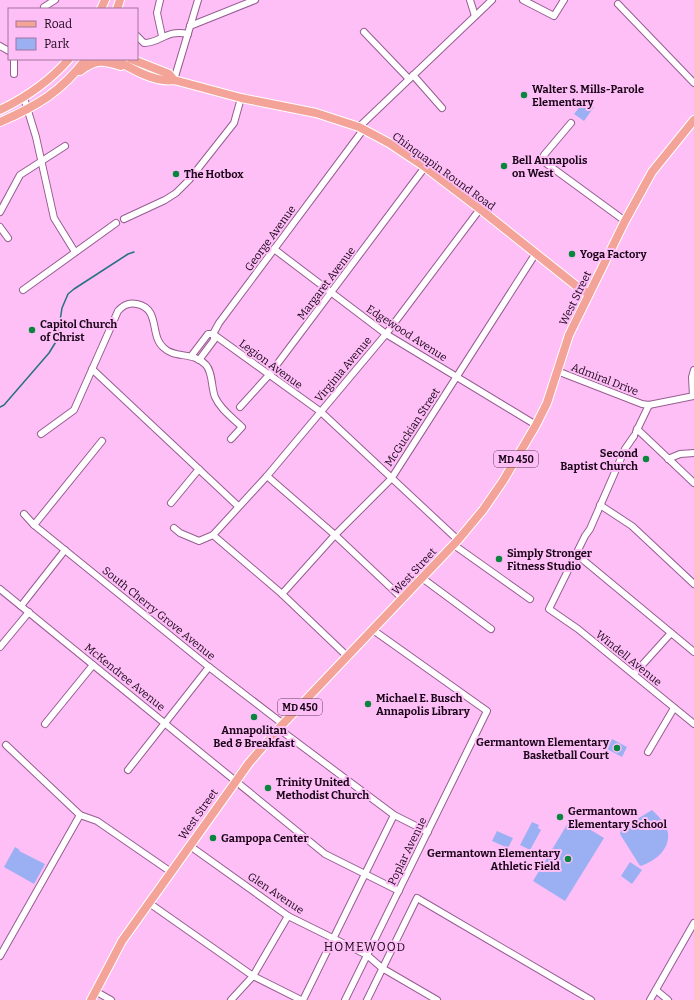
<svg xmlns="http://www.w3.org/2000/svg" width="694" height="1000" viewBox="0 0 694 1000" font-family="Bitter,serif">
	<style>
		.green { fill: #9bb0f3 }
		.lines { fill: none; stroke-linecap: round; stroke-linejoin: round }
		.stream { stroke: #277082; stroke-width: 1.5 }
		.minor-casing { stroke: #965d91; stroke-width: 8 }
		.major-casing { stroke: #fff; stroke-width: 10 }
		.minor { stroke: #fff; stroke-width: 6 }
		.major { stroke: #f3a398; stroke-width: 8 }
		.poi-dot { fill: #0a853e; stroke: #febff7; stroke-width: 1.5 }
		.labels { text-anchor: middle; stroke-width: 4; stroke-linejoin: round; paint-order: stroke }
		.shield { fill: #febff7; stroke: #5e3d5c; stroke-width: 1 }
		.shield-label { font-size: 10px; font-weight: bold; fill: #1a0519 }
		.poi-label { font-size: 11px; font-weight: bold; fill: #1a0519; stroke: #febff7; text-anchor: start }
		.street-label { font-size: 11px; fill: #1a0519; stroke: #febff7 }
		.neighbourhood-label { font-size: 12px; letter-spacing: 1px; fill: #1a0519; stroke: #febff7 }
	</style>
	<rect width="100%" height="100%" fill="#febff7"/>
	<g class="green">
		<polygon points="585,100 594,107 584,121 574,114"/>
		<polygon points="612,739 627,747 622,757 607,749"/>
		<path d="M652,810C658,816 667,824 668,833C670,850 654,862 640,866L620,834L621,829Z"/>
		<polygon points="571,818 604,838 565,901 533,881"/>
		<polygon points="532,822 539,825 538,828 541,830 530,850 520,845"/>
		<polygon points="497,831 513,838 508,848 492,841"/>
		<polygon points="15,847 20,850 19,851 45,864 34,884 4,867"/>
		<polygon points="630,862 642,870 632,884 621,876"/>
	</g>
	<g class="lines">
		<polyline class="stream" points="0,407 4,405 49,353 57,340 62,308 68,294 74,289 128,254 134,252"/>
		<defs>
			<g id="minor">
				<polyline points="160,0 157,13 162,36"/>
				<polyline points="470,0 475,16"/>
				<polyline points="523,0 554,16 564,0"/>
				<polyline points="618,4 694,83"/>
				<polyline points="44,7 55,0"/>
				<polyline points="190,26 255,0"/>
				<polyline points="364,32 409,79"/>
				<path d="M137,36L144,43C161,43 166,29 188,34"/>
				<polyline points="0,46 9,51"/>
				<polyline points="14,74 14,59"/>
				<polyline points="413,75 442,108"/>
				<polyline points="174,80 198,0"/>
				<polyline points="24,98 36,137 54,218 75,252"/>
				<polyline points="571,123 544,155 543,161 625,221"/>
				<polyline points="359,127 492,0"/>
				<polyline points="0,212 20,175 65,146"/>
				<polyline points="124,219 165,200 176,193 189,180 234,123 241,98"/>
				<polyline points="0,227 8,238"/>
				<polyline points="274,249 386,334 536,425"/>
				<polyline points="23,290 116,223"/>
				<polyline points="213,334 321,412 458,540"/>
				<polyline points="192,355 208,334 213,334 219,323 363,130"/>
				<polyline points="199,360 214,340 214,335"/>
				<polyline points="92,369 238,506"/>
				<polyline points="557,371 642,404 649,405 694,396"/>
				<polyline points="693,396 692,377 694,370"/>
				<polyline points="240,407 269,375 425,167"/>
				<polyline points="637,429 694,483"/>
				<polyline points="636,432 649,405"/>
				<path d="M41,434L74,410L118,311C123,305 129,302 137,304C161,309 149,336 164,348C175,359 193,351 206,365C213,373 211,387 215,397C220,409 233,418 242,427L231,439"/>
				<polyline points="634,436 625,449 590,529 585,536 549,609 578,629 694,724"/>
				<polyline points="668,459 680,454 694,453"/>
				<polyline points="267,476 335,535 403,599"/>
				<polyline points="171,503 199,469"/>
				<polyline points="600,505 632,526 694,584"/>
				<polyline points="24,514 34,525 209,667 283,724"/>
				<polyline points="34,525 102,441"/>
				<polyline points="174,528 180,533 199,541 213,535 267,476 386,334 480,209"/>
				<polyline points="213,535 282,594 348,657"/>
				<polyline points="454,545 530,599"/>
				<polyline points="576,554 694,652"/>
				<polyline points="422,578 491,629"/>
				<polyline points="0,589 325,854 399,891"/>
				<polyline points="282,594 335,535 391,479 536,253"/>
				<polyline points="21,606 65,550"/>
				<polyline points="0,647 29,612"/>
				<polyline points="634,674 671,633"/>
				<polyline points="45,724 93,665"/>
				<polyline points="279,729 394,815 428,832"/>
				<polyline points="6,745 80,815 97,821 171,872"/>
				<polyline points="648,752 674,708"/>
				<polyline points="128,770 209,667"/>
				<polyline points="190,846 288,916 367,955 382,968 437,1000"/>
				<polyline points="149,903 253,976 301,1000"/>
				<polyline points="0,956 80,815"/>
				<polyline points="656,990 668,1000"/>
				<polyline points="95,991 111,1000"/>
				<polyline points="231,1000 253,976 288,916"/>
				<polyline points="303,1000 394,815"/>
				<polyline points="345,1000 487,711 373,630"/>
				<polyline points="367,1000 417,898 591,1000"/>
				<polyline points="650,1000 694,923"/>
			</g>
			<g id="major">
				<polyline points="101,9 105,0"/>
				<polyline points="117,9 120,0"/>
				<path d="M115,59C132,69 155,83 174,80L241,98L316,113L359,127L389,143L425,167L480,209L579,288L589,294"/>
				<polyline points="131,59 169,74 174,80"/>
				<path d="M80,71C96,59 102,60 121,66"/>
				<path d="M0,110C27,97 49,82 69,59"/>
				<path d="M0,122C37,106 61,92 86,59"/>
				<polyline points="91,1000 122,941 249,763 280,727 458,540 483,510 503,481 536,425 547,403 569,335 625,221 652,172 694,120"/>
			</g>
		</defs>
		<use href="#minor" class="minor-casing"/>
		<use href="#major" class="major-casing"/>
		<use href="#minor" class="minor"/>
		<use href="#major" class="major"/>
	</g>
	<g class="poi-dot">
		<circle cx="524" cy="95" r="4"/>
		<circle cx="504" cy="166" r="4"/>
		<circle cx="176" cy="174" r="4"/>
		<circle cx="572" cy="254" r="4"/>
		<circle cx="32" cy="330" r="4"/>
		<circle cx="646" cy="459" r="4"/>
		<circle cx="499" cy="559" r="4"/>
		<circle cx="368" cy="704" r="4"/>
		<circle cx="254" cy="717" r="4"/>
		<circle cx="617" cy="748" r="4"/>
		<circle cx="268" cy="788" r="4"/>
		<circle cx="560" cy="817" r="4"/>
		<circle cx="213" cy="838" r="4"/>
		<circle cx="568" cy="859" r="4"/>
	</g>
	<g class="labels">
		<g class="shield">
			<rect x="494" y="451" width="44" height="16" rx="3"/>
			<rect x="278" y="699" width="44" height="16" rx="3"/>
		</g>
		<g class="shield-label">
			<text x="516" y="463">MD 450</text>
			<text x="300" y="711">MD 450</text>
		</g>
		<g class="poi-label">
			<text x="532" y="93">Walter S. Mills-Parole<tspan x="532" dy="13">Elementary</tspan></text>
			<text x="512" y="164">Bell Annapolis<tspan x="512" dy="13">on West</tspan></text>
			<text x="184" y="178">The Hotbox</text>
			<text x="580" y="258">Yoga Factory</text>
			<text x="40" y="328">Capitol Church<tspan x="40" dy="13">of Christ</tspan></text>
			<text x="638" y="457" text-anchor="end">Second<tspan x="638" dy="13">Baptist Church</tspan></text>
			<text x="507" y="557">Simply Stronger<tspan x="507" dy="13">Fitness Studio</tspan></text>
			<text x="376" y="702">Michael E. Busch<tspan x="376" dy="13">Annapolis Library</tspan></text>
			<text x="254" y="734" text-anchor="middle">Annapolitan<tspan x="254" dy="13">Bed &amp; Breakfast</tspan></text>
			<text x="609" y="746" text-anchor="end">Germantown Elementary<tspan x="609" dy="13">Basketball Court</tspan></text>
			<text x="276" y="786">Trinity United<tspan x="276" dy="13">Methodist Church</tspan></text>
			<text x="568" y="815">Germantown<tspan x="568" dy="13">Elementary School</tspan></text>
			<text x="221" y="842">Gampopa Center</text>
			<text x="560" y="857" text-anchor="end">Germantown Elementary<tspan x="560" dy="13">Athletic Field</tspan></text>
		</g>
		<g class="street-label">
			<text transform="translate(444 171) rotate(36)" y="4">Chinquapin Round Road</text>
			<text transform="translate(270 238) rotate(-54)" y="4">George Avenue</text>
			<text transform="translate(326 283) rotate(-53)" y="4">Margaret Avenue</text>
			<text transform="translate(575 298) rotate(-64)" y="4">West Street</text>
			<text transform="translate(407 333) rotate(33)" y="4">Edgewood Avenue</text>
			<text transform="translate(271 364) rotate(36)" y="4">Legion Avenue</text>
			<text transform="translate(343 369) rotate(-50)" y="4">Virginia Avenue</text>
			<text transform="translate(605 379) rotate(21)" y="4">Admiral Drive</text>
			<text transform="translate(412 427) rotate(-57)" y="4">McGuckian Street</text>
			<text transform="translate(414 571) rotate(-47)" y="4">West Street</text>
			<text transform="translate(159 613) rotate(39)" y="4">South Cherry Grove Avenue</text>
			<text transform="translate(629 658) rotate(39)" y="4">Windell Avenue</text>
			<text transform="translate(125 677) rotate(39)" y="4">McKendree Avenue</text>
			<text transform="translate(198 814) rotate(-55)" y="4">West Street</text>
			<text transform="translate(407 851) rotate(-64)" y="4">Poplar Avenue</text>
			<text transform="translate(276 893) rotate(34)" y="4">Glen Avenue</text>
		</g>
		<g class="neighbourhood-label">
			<text x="365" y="951">HOMEWOOD</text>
		</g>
	</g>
	<rect x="8" y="8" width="130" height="52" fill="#febff7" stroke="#a3759e"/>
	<rect x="16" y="21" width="20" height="6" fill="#f3a398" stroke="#a3759e"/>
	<text x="44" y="28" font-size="12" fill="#1a0519">Road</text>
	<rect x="16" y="38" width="20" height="12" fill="#9bb0f3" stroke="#a3759e"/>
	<text x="44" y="48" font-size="12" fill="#1a0519">Park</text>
</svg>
